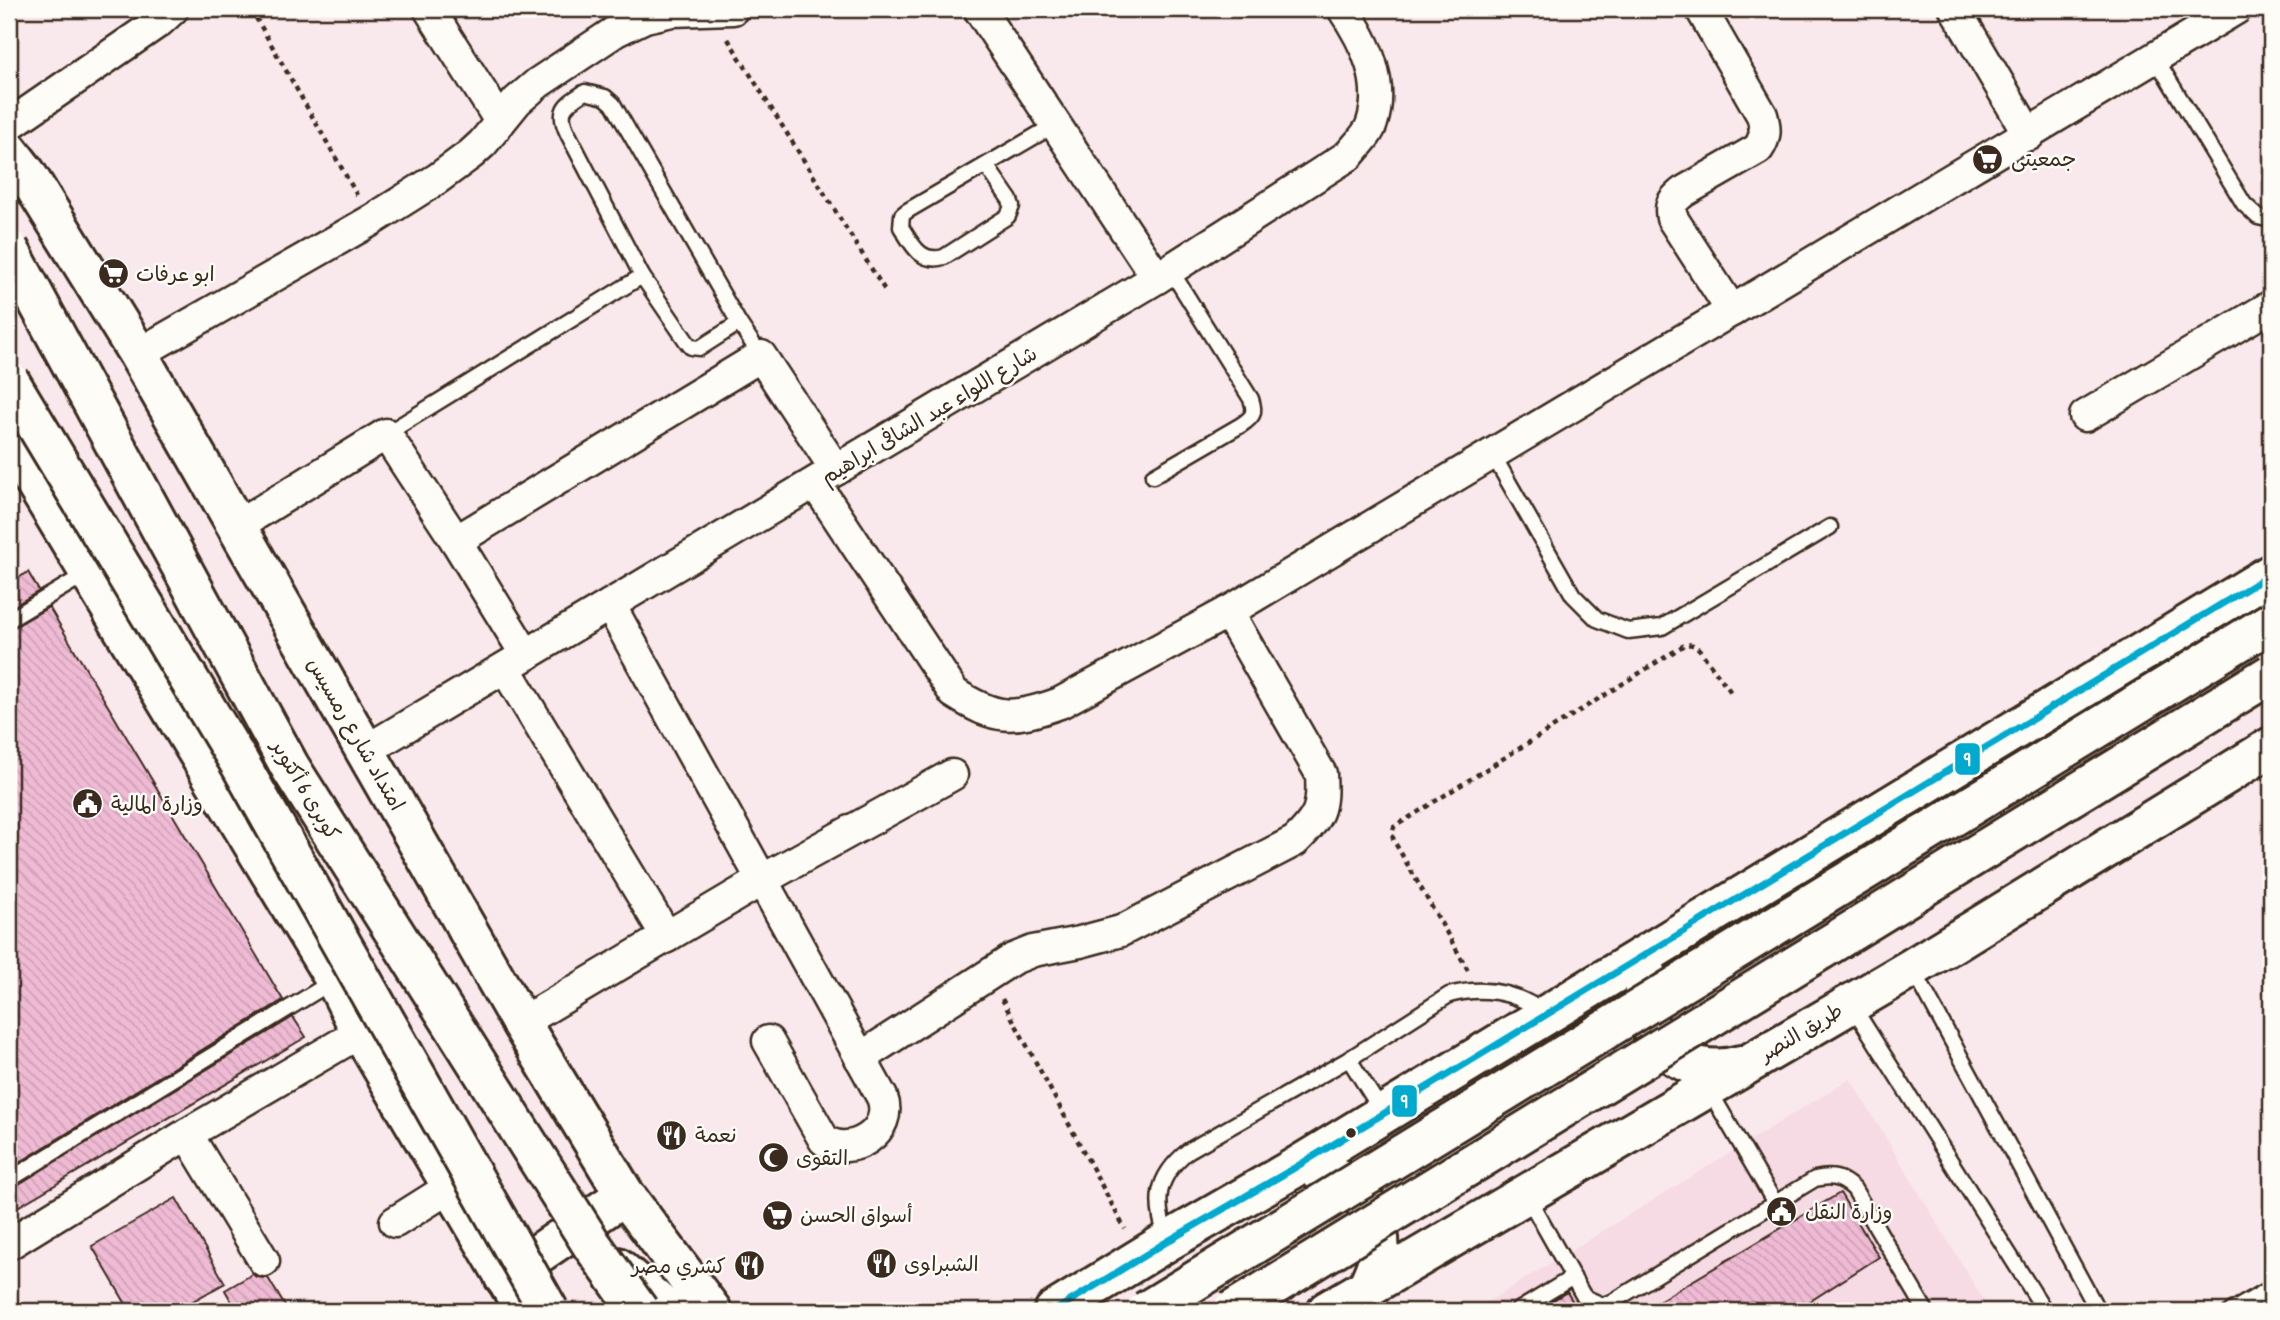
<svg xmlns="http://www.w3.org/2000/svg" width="2280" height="1320" viewBox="0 0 2280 1320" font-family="'Patrick Hand','Playpen Sans Arabic',sans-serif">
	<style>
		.built { fill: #f6dae4 }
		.building { fill: url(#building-back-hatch); stroke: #3b2a1e; stroke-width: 2 }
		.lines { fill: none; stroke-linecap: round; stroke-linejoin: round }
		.service-casing { stroke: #3b2a1e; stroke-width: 19 }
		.minor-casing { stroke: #3b2a1e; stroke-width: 35 }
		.primary-casing { stroke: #3b2a1e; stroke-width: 44 }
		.trunk-casing { stroke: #3b2a1e; stroke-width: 44 }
		.motorway-casing { stroke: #3b2a1e; stroke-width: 44 }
		.path { stroke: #3b2a1e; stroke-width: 4.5; stroke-dasharray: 5 5; stroke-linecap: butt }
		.service { stroke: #fdfcf7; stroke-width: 14 }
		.minor { stroke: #fdfcf7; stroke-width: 30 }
		.primary { stroke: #fdfcf7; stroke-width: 38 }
		.trunk { stroke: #fdfcf7; stroke-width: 38 }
		.motorway { stroke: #fdfcf7; stroke-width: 38 }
		.motorway-bridge-casing { stroke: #3b2a1e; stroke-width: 44; stroke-linecap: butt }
		.motorway-bridge { stroke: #fdfcf7; stroke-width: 38 }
		.bus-1-casing { stroke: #fdfcf7; stroke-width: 12 }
		.bus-1 { stroke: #00a9ce; stroke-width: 7 }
		.bus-dot { fill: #3b2a1e; stroke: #fdfcf7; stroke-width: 2.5 }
		.labels { text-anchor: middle; stroke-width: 5; stroke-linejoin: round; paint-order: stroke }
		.poi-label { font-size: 21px; fill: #3b2a1e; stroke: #fdfcf7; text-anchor: start }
		.street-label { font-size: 21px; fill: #3b2a1e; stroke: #fdfcf7 }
		.line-badge { stroke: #fdfcf7; stroke-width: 2.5 }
		.badge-label { font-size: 19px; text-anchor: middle; font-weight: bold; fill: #fff }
	</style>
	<defs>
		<pattern id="building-back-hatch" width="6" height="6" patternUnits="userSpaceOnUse" patternTransform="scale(1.75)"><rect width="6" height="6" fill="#efbad3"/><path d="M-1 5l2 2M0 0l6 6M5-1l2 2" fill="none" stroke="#cea0b5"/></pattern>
	</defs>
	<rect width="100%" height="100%" fill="#f9e8ec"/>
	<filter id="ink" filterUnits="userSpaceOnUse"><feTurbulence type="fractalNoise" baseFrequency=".0143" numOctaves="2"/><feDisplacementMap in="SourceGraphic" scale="14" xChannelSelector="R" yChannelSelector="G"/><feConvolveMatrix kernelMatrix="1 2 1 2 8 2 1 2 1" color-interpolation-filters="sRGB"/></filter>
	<g filter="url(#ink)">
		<polygon class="built" points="1850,1079 1990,1311 1473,1311"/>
		<g class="building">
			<polygon points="28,572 39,591 9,609 9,584"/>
			<polygon points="49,607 283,1000 9,1169 9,630"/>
			<polygon points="293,1017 306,1037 9,1212 9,1190"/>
			<polygon points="1840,1193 1879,1257 1795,1311 1642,1311"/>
			<polygon points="176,1198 225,1283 175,1311 130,1311 92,1246"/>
			<polygon points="253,1274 256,1277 268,1278 288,1311 237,1311 225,1290"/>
			<polygon points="1567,1292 1578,1311 1535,1311"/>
		</g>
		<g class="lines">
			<defs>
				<g id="service">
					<polyline points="2156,59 2244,204 2258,217 2271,220"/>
					<path d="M986,165L1010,200L1012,206L1008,216L944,257C920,264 912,244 901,227L902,215L907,211L1056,124"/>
					<path d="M739,323L700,348L691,347L687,342L642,276L568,134C556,110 565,105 585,92L605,97L613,104L739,323L761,356"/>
					<polyline points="386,434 642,276"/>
					<polyline points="1493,455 1573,595 1597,619 1628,631 1662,627 1830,527"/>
					<path d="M1153,476L1241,425C1253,417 1256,413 1251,399L1170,269"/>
					<polyline points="9,620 89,572"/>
					<polyline points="1914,971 2098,1311"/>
					<polyline points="1852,1005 2045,1311"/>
					<polyline points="1349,1059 1383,1113"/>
					<polyline points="1709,1090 1775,1203"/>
					<polyline points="9,1180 333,981"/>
					<path d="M1527,1196L1584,1297L1602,1305L1612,1302L1815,1179C1832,1175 1841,1177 1854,1189L1926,1311"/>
					<path d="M1167,1240C1154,1202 1155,1178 1188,1151L1349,1059L1449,995C1483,986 1514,991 1543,1012"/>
					<polyline points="1517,1311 1573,1277"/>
					<polyline points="2231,1311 2271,1288"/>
				</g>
				<g id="minor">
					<polyline points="429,9 500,121"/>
					<polyline points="979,9 1157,278"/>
					<path d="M1701,9L1762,115C1766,129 1766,137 1758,149L1683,192C1673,200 1669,204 1672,218L1732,311"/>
					<polyline points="1955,9 2029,135"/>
					<polyline points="9,125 160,21 173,9"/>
					<polyline points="138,354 372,220 437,179 471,154 483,143 517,101 538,83 616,31 645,17 672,11 733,9"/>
					<polyline points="2085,416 2271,306"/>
					<path d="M815,483L954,693C996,720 1013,720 1060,703L1228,612L2236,9"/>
					<polyline points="237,526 386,434 456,541 526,655"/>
					<polyline points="456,541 761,356 836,470"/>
					<path d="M610,605L882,1097C895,1131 851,1159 824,1140L768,1041"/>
					<polyline points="505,668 667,937"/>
					<path d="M365,751L1157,278L1349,155C1356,146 1369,134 1372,123C1385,82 1366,43 1343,9"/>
					<polyline points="521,1023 762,880 952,775"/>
					<path d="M860,1058L1013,959L1033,951L1080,942L1121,931L1295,841C1320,817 1323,808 1321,774L1228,612"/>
					<polyline points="187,1134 264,1261"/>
					<polyline points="395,1222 452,1186"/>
					<polyline points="9,1244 187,1134 361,1032"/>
				</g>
				<g id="primary">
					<polyline points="9,151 26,173 138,354 521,1023 625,1195 712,1311"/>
					<polyline points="9,440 335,980 361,1032 525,1311"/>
					<polyline points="504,1277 625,1195"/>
				</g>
				<g id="trunk">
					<path d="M1647,974C1630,1034 1682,1082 1741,1065"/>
					<path d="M1320,1172C1327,1174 1335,1176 1341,1180C1369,1197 1387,1234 1376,1266C1374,1273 1370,1280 1368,1286"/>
					<polyline points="1054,1311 1168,1241 1291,1170 2271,574"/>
					<polyline points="1327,1311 1912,968 2271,747"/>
				</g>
				<polyline id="motorway" points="617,1267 668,1311"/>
			</defs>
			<use href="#service" class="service-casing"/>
			<use href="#minor" class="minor-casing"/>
			<use href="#primary" class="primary-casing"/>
			<use href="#trunk" class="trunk-casing"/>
			<use href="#motorway" class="motorway-casing"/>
			<g class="path">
				<polyline points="251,9 357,195"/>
				<polyline points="728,39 886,292"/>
				<polyline points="1468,970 1394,841 1392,834 1394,827 1686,644 1693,645 1699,649 1733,695"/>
				<polyline points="1002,999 1125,1229"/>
			</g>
			<use href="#service" class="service"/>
			<use href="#minor" class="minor"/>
			<use href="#primary" class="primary"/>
			<use href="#trunk" class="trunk"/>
			<use href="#motorway" class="motorway"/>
			<defs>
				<g id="motorway-bridge">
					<polyline points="9,249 290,767 592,1245 639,1311"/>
					<polyline points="9,380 240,764 549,1311"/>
					<polyline points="1146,1311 2271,622"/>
					<polyline points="1232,1311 2271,674"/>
				</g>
			</defs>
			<use href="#motorway-bridge" class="motorway-bridge-casing"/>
			<use href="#motorway-bridge" class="motorway-bridge"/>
			<defs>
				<polyline id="bus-1" points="1054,1311 1168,1241 1291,1170 2271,574"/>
			</defs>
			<use href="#bus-1" class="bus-1-casing"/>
			<use href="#bus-1" class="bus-1"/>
		</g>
	</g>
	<defs>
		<symbol id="supermarket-disc" viewBox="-11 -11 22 22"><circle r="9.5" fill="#3b2a1e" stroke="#fdfcf7"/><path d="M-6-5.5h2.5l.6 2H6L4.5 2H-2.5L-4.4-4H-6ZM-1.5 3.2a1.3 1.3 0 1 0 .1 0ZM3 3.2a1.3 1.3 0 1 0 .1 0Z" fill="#fff"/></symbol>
		<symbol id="civic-disc" viewBox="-11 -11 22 22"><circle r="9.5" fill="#3b2a1e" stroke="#fdfcf7"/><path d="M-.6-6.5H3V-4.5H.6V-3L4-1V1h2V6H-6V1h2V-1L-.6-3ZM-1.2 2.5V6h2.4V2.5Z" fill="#fff"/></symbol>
		<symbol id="restaurant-disc" viewBox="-11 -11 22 22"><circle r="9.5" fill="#3b2a1e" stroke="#fdfcf7"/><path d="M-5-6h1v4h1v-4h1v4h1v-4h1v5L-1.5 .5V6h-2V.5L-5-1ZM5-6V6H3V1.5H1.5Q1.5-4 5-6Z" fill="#fff"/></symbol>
		<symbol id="mosque-disc" viewBox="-11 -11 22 22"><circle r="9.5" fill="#3b2a1e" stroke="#fdfcf7"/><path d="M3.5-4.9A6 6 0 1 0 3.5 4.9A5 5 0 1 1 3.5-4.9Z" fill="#fff"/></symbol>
	</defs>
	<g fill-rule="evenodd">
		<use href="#supermarket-disc" x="1970" y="142" width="35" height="35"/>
		<use href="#supermarket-disc" x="96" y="256" width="35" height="35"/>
		<use href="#civic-disc" x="70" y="786" width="35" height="35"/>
		<use href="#restaurant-disc" x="654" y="1118" width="35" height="35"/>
		<use href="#mosque-disc" x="756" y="1140" width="35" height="35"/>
		<use href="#civic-disc" x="1764" y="1194" width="35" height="35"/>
		<use href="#supermarket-disc" x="760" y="1198" width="35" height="35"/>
		<use href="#restaurant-disc" x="864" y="1246" width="35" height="35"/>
		<use href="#restaurant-disc" x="732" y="1248" width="35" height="35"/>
	</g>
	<circle class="bus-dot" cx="1351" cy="1133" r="6"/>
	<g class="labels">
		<g class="poi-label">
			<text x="2011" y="166">جمعيتى</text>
			<text x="136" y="281">ابو عرفات</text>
			<text x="111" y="811">وزارة المالية</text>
			<text x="695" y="1142">نعمة</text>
			<text x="796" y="1165">التقوى</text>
			<text x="1805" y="1219">وزارة النقل</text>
			<text x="800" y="1222">أسواق الحسن</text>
			<text x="904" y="1271">الشبراوى</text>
			<text x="726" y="1273" text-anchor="end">كشري مصر</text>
		</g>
		<g class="street-label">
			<text transform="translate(929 415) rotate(-31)" y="7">شارع اللواء عبد الشافى ابراهيم</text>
			<text transform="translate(356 734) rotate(60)" y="7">امتداد شارع رمسيس</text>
			<text transform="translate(306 790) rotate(59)" y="7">كوبرى 6 أكتوبر</text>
			<text transform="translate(1801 1032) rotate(-31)" y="7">طريق النصر</text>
		</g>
	</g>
	<g class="line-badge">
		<rect x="1954" y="742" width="27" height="34" rx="7" fill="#00a9ce"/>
		<rect x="1391" y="1084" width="27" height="34" rx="7" fill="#00a9ce"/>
	</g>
	<g class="badge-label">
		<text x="1967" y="766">9</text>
		<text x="1404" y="1108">9</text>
	</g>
	<rect width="2280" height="1320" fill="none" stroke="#fdfcf7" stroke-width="35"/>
	<rect x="18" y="18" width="2245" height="1285" fill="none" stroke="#3b2a1e" stroke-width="2.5" filter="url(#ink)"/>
</svg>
